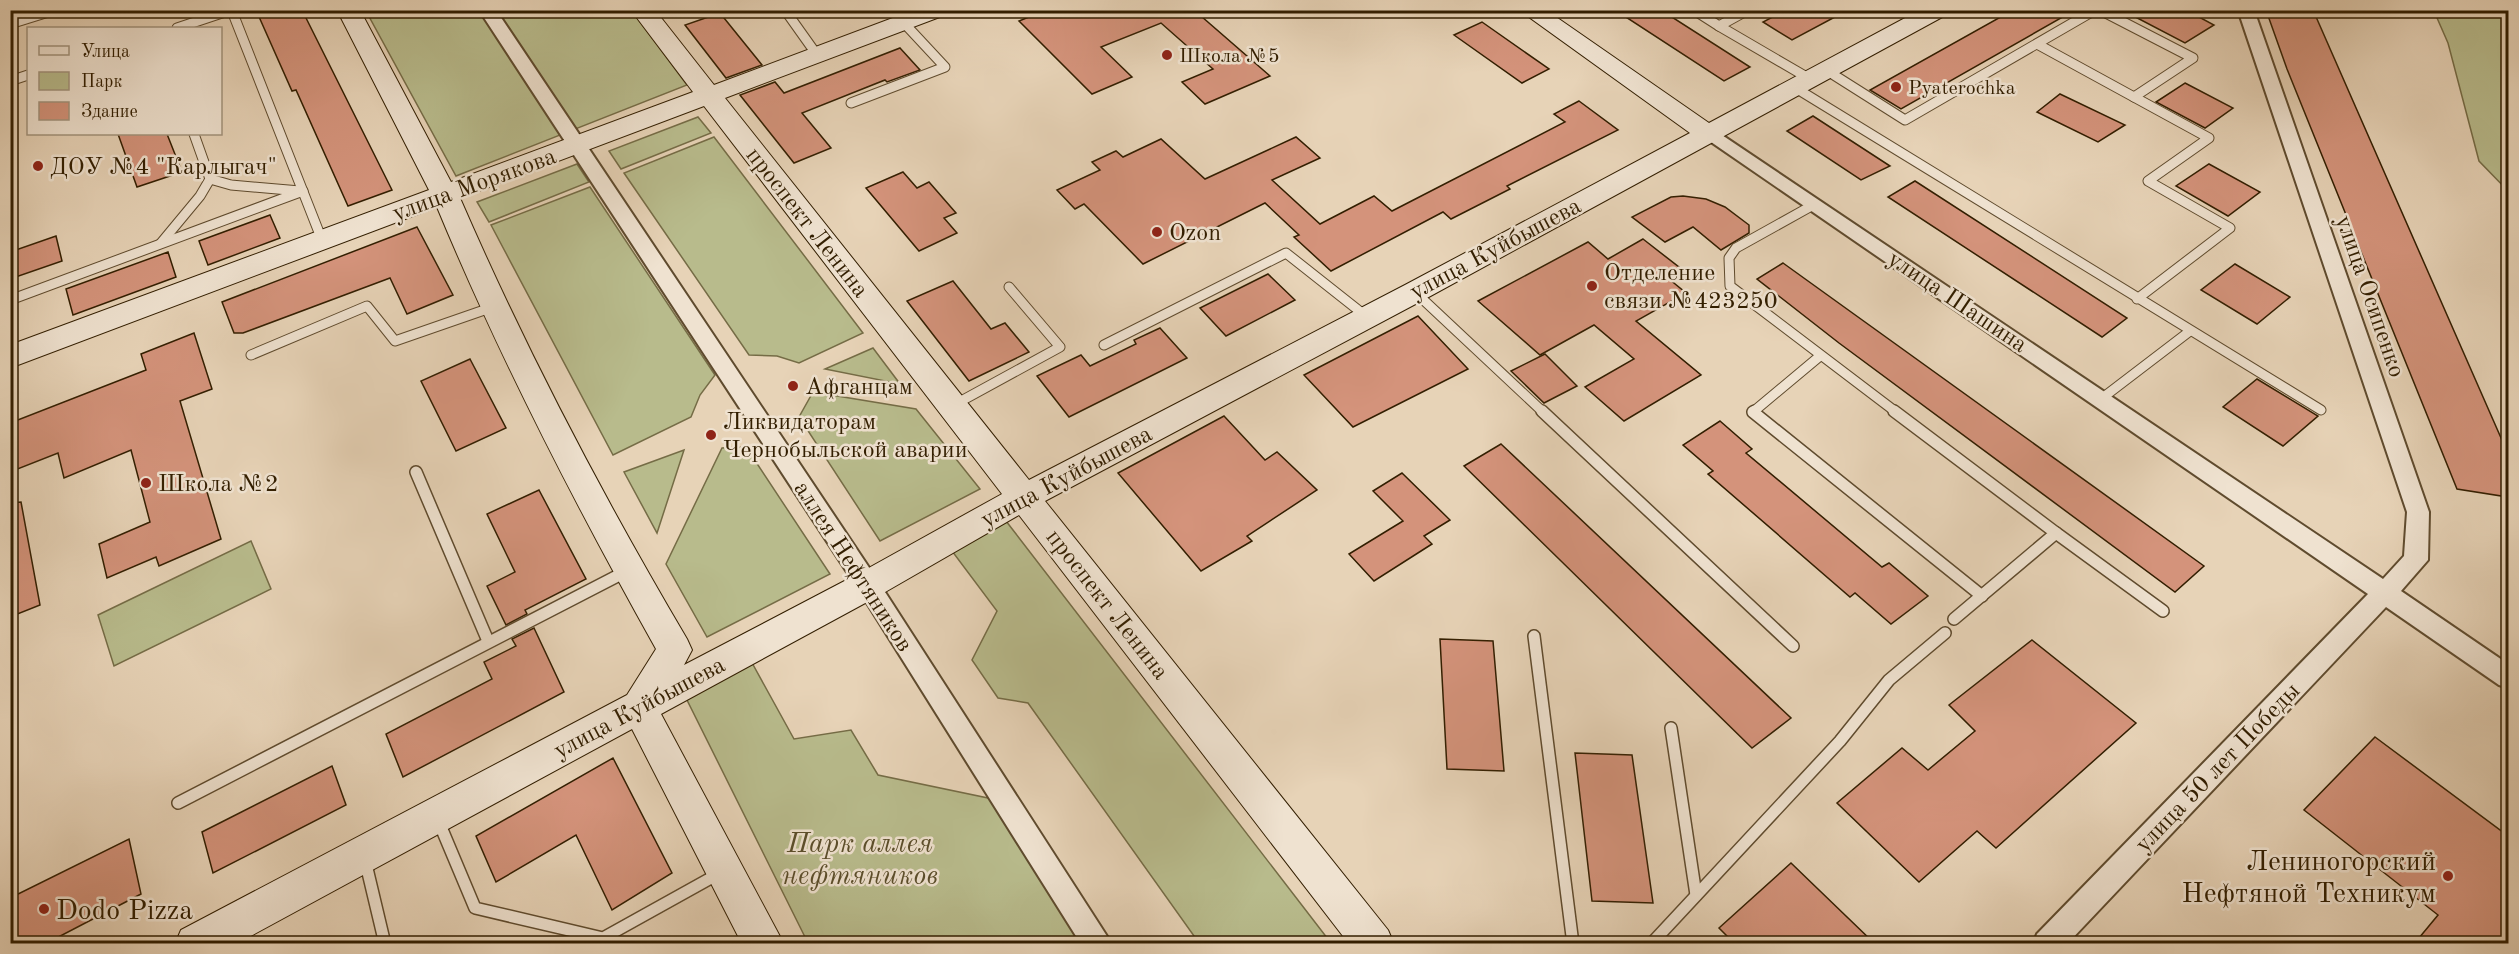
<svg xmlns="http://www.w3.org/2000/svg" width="2519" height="954" viewBox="0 0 2519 954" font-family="'Old Standard TT',serif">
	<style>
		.green { fill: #b8bb8c; stroke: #756c46; stroke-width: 1.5 }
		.building { fill: #d4937b; stroke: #321e00; stroke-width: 1.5 }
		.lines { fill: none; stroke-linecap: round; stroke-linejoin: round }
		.lane-far1-casing { stroke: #5f4b2e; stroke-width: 11 }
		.lane-casing { stroke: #5f4b2e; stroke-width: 14 }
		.street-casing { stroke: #5f4b2e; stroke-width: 4 }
		.secondary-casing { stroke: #321e00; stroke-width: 2 }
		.lane-far1 { stroke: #efe2d0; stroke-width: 9 }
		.lane { stroke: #efe2d0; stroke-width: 11 }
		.street { fill: #efe2d0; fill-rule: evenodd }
		.secondary { fill: #efe2d0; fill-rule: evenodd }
		.poi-dot { fill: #8f2418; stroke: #efe2d0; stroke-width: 2 }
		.labels { text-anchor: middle; stroke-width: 5; stroke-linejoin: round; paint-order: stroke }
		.far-poi-label { font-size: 20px; fill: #321e00; stroke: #efe2d0; text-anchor: start }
		.poi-label { font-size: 24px; fill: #321e00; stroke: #efe2d0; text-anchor: start }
		.street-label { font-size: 24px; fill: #321e00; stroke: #efe2d0 }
		.near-park-label { font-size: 28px; font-style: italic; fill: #5a4d2a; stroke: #efe2d0 }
		.near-poi-label { font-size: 28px; fill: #321e00; stroke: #efe2d0; text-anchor: end }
	</style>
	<rect width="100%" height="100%" fill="#e7d3b7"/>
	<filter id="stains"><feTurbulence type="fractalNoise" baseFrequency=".00333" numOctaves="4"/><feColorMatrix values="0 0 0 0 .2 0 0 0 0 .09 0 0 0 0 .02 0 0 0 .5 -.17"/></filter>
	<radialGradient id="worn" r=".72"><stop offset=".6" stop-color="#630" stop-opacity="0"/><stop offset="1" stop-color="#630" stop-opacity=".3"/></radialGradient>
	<g class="green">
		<polygon points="366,11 632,11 687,85 456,176"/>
		<polygon points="2434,11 2508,11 2508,191 2479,161 2448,43"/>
		<polygon points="698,117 711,133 621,169 609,151"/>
		<polygon points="714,137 863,333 799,363 777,356 749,355 624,173"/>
		<polygon points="577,164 589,182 489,222 477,202"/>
		<polygon points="590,187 715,375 700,395 691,417 613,455 491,225"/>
		<polygon points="873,348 900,384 825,369"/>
		<polygon points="813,392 916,409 980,489 880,541 799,417"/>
		<polygon points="746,447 830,574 707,637 666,564 722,448"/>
		<polygon points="684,450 657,533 624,472"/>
		<polygon points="1006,521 1331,943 1199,943 1028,703 998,698 972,660 997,611 952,551"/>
		<polygon points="251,541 271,589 114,666 98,615"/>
		<polygon points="751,661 794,739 851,730 878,775 1007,802 1091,943 808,943 685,696"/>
	</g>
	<g class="building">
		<polygon points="256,10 302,10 392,190 348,206 296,90 292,91"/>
		<polygon points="1046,10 1194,10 1270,76 1205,104 1182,82 1213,69 1161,23 1101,47 1132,77 1092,94 1019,21"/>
		<polygon points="1615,10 1661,10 1750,67 1724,81"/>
		<polygon points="1786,10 1848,10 1792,40 1763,22"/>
		<polygon points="2013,10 2075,10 1901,109 1870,90"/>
		<polygon points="2122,10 2186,10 2214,25 2185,43"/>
		<polygon points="2266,10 2313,10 2505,447 2508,447 2508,497 2457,489 2287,69"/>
		<polygon points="720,13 762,65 726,78 685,25"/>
		<polygon points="1482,22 1549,69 1522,83 1454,35"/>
		<polygon points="900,48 920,70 887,82 885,80 802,113 831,148 794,163 740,95 775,82 784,93"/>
		<polygon points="2185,83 2233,108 2205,128 2156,102"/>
		<polygon points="2060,94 2125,125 2098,142 2037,112"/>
		<polygon points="1579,101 1618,130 1507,186 1510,189 1451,219 1443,212 1331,271 1294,237 1299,235 1265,203 1143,264 1084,204 1075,209 1057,190 1100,170 1092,162 1116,151 1123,157 1161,139 1205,179 1296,137 1320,158 1272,180 1320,224 1374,196 1392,211 1565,122 1554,114"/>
		<polygon points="1813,116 1890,166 1861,180 1787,131"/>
		<polygon points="118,134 167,134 182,172 137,187"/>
		<polygon points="2209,164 2260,192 2228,216 2176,186"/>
		<polygon points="903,172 917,188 929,182 956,213 944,218 957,233 919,251 866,188"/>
		<polygon points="1915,181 2127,318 2102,337 1888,197"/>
		<polygon points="1683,196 1706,199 1725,207 1749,225 1749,233 1721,250 1693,227 1665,242 1632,217 1671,197"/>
		<polygon points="270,215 280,238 208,265 199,241"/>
		<polygon points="417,227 453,295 407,314 390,278 243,333 234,333 222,302"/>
		<polygon points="56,236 62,261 10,279 10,252"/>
		<polygon points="1643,239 1684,271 1669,279 1686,293 1636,321 1701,375 1624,421 1585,387 1634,359 1594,325 1540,355 1478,301 1588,242 1608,259"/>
		<polygon points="168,252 176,277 73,315 66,289"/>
		<polygon points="1783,263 2204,566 2175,592 1839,343 1757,279"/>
		<polygon points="2235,264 2290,297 2257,324 2201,290"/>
		<polygon points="1268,274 1295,300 1226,336 1200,308"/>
		<polygon points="953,281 991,329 1005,323 1029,352 969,381 907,301"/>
		<polygon points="1418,316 1468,369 1353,427 1304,375"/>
		<polygon points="1160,328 1187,358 1069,417 1037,376 1081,355 1090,366 1136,344 1134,340"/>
		<polygon points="194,333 212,389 180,401 221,539 159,566 156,557 107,578 99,544 150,522 131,450 64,478 58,453 10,472 10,423 146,370 141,354"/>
		<polygon points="1545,354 1577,386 1544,403 1511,371"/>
		<polygon points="470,359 506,428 456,451 421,381"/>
		<polygon points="2257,379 2318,416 2283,446 2223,407"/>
		<polygon points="1224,416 1265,460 1277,452 1317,490 1247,536 1252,541 1201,571 1118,473"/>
		<polygon points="1720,421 1752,449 1746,453 1882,567 1889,563 1928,596 1891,624 1855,593 1850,597 1708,474 1713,471 1683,445"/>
		<polygon points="1501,444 1791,718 1752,748 1464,466"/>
		<polygon points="1402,473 1450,520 1424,536 1432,544 1374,581 1349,554 1403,521 1373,491"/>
		<polygon points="539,490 586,579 525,610 527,614 506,625 487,586 515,572 487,514"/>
		<polygon points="21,502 40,605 10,617 10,503"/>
		<polygon points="534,628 564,692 403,777 386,734 492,679 484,662 516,646 512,639"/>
		<polygon points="1440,639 1493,641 1504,771 1447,769"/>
		<polygon points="2032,640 2136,723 1996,848 1977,831 1919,882 1837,803 1902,748 1928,770 1975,731 1949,705"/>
		<polygon points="2375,737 2508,836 2508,944 2414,944 2438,915 2304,810"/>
		<polygon points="1575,753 1632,755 1653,903 1592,901"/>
		<polygon points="613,758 672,873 612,910 576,835 496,882 476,836"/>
		<polygon points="332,766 346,805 213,873 202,832"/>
		<polygon points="129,839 141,894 45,944 10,944 10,898"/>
		<polygon points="1791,863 1875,944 1735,944 1719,928"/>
	</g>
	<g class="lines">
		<defs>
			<g id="lane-far1">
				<polyline points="785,10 817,55"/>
				<polyline points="1694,10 1719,26"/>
				<polyline points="1748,10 1719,26 1810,79"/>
				<polyline points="2100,10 2193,58 2134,97"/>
				<polyline points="232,11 322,240"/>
				<polyline points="10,24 55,10"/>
				<polyline points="177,28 231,10"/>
				<polyline points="2037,44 2209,138 2148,181 2230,228 2137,299"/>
				<polyline points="1826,70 1905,120 2095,10"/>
				<polyline points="10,81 28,75"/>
				<polyline points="1794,87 2321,410"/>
				<polyline points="851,103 945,67 904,23"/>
				<polyline points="194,134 210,179 231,185 300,191"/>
				<polyline points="1815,204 1736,248 1729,258 1730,286 1896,412"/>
				<polyline points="161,243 200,196 210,179"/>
				<polyline points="1415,292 1543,412"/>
				<polyline points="10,300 303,191"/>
				<polyline points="1104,345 1286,253 1367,317"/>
				<polyline points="251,355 367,306 395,341 493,307"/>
				<polyline points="2101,399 2190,331"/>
				<polyline points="952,406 1060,347 1009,287"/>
				<polyline points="1753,412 1820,356"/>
			</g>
			<g id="lane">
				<polyline points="1542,411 1793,646"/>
				<polyline points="1755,411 1753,412 1982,596"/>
				<polyline points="1894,411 2056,533 1954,619"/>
				<polyline points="416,472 488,641"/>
				<polyline points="2056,533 2163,611"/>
				<polyline points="1534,636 1573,944"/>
				<polyline points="1671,728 1696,895"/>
				<polyline points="178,803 627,571"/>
				<polyline points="438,820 475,908 603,938 720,873"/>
				<polyline points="365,860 385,944"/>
				<polyline points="1651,944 1840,741 1889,680 1945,633"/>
			</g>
			<g id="street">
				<polygon points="479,10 496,10 876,578 1112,944 1081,944 860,592"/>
				<polygon points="2238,10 2254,10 2429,512 2428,560 2401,591 2508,664 2508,688 2499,685 2386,607 2067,944 2033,944 2037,934 2368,594 1698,133 1701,129 1713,129 2383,579 2404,556 2407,512"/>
			</g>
			<path id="secondary" d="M337,10H360L451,182L693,92L631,10H655L714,85L914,10H948L945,15L725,98L1029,480L1405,285L1690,133L1519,10H1546L1709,123L1920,10H1949L1946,15L1425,299L1045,501L1388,930L1394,944H1349L1019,515L880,595L661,714L784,944H742L632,729L236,944H175L181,930L627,695L656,649C576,506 500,359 437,207L10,368V345L429,190ZM704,106L1002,494L856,575L684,665L692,650L687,639C603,497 526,350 460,198Z"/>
		</defs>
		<use href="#lane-far1" class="lane-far1-casing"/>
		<use href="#lane" class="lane-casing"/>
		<use href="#street" class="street-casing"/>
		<use href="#secondary" class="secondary-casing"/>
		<use href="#lane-far1" class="lane-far1"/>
		<use href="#lane" class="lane"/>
		<use href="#street" class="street"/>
		<use href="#secondary" class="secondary"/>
	</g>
	<g class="poi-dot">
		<circle cx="1167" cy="55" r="6"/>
		<circle cx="1896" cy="87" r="6"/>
		<circle cx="38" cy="166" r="6"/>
		<circle cx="1157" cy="232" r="6"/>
		<circle cx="1592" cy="286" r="6"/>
		<circle cx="793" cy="386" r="6"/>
		<circle cx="711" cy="435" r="6"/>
		<circle cx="146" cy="483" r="6"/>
		<circle cx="2448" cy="876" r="6"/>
		<circle cx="44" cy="909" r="6"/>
	</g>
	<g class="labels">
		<g class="far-poi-label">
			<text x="1179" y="62">Школа №5</text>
			<text x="1908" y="94">Pyaterochka</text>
		</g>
		<g class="poi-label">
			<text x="50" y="174">ДОУ №4 "Карлыгач"</text>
			<text x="1169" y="240">Ozon</text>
			<text x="1604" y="280">Отделение<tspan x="1604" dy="28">связи №423250</tspan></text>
			<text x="805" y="394">Афганцам</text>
			<text x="723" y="429">Ликвидаторам<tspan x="723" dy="28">Чернобыльской аварии</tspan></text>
			<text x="158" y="491">Школа №2</text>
		</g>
		<g class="street-label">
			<text transform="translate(474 184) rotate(-20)" y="8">улица Морякова</text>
			<text transform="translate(808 222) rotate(52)" y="8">проспект Ленина</text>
			<text transform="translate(1495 248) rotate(-28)" y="8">улица Куйбышева</text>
			<text transform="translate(2371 296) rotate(71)" y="8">улица Осипенко</text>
			<text transform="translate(1958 301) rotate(34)" y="8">улица Шашина</text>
			<text transform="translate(1066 476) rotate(-28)" y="8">улица Куйбышева</text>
			<text transform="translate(854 566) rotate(57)" y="8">аллея Нефтяников</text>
			<text transform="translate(1108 604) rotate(52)" y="8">проспект Ленина</text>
			<text transform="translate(639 707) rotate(-28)" y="8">улица Куйбышева</text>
			<text transform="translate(2217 767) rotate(-46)" y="8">улица 50 лет Победы</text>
		</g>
		<g class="near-park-label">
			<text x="860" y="852">Парк аллея<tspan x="860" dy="32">нефтяников</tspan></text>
		</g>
		<g class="near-poi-label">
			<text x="2436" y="870">Лениногорский<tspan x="2436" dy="32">Нефтяной Техникум</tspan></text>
			<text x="56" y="919" text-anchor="start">Dodo Pizza</text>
		</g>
	</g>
	<rect width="2519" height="954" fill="none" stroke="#e7d3b7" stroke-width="36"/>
	<rect x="12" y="12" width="2495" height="930" fill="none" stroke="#321e00" stroke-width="3"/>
	<rect x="18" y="18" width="2483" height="918" fill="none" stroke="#321e00" stroke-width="1.5"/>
	<rect x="27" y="27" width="195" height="108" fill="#efe2d0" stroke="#a3947d" stroke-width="1.5"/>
	<rect x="39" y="46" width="30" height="9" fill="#efe2d0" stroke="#a3947d" stroke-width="1.5"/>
	<text x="81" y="57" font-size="18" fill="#321e00">Улица</text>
	<rect x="39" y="72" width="30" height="18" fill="#b8bb8c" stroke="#a3947d" stroke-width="1.5"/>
	<text x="81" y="87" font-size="18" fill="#321e00">Парк</text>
	<rect x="39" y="102" width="30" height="18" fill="#d4937b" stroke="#a3947d" stroke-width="1.5"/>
	<text x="81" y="117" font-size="18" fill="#321e00">Здание</text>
	<rect width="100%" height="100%" filter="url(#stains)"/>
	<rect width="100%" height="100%" fill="url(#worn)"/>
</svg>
